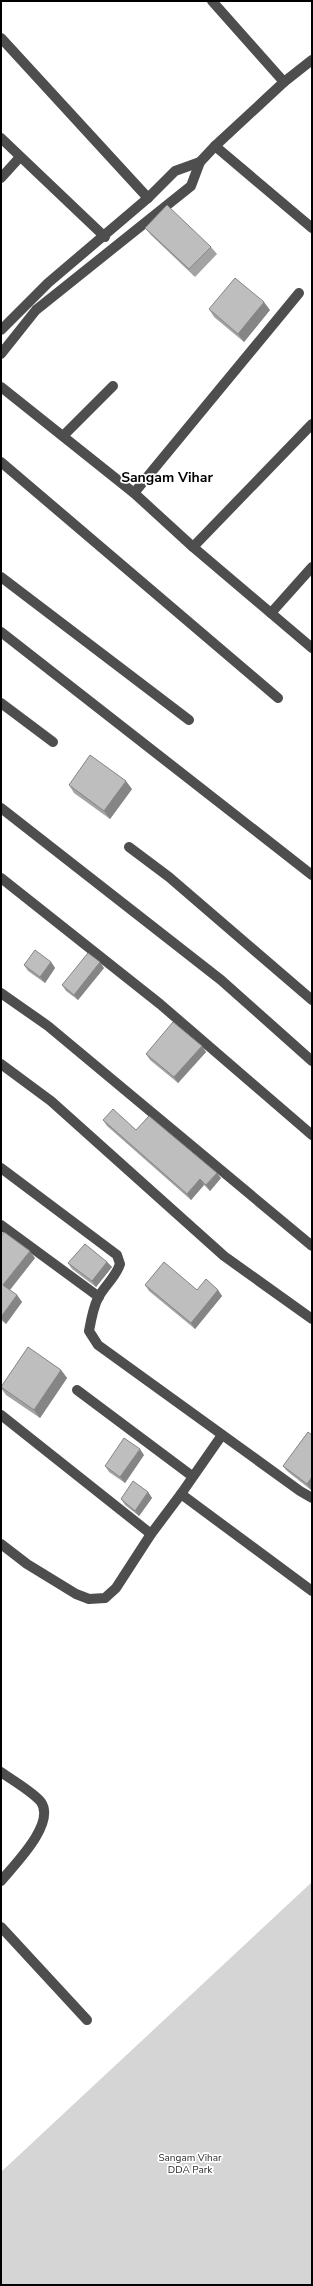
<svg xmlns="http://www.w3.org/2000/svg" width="313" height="2286" viewBox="0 0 313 2286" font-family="'Nunito Sans',sans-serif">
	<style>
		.green { fill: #d5d5d5 }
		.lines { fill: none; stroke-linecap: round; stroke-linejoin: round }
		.minor { stroke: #4e4e4e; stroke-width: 10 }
		.wall { fill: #a3a3a3 }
		.shaded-wall { fill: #858585 }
		.building { fill: #bebebe; stroke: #858585 }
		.labels { text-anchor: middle; stroke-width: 3.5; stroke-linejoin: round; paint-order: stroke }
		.park-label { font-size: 10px; fill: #2c2c2c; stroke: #fff }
		.district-label { font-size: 14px; font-weight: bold; fill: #000; stroke: #fff }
	</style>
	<rect width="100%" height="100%" fill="#fff"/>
	<polygon class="green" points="312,1882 312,2285 1,2285 1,2172"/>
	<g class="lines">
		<g class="minor">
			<polyline points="212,1 284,82"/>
			<polyline points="1,38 148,198"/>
			<polyline points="1,138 105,237"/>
			<polyline points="215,146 312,228"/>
			<polyline points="1,178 20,157"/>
			<polyline points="1,330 48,283 148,198 175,171 200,162"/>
			<polyline points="1,354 36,310 191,186 200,162 215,146 284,82 312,60"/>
			<polyline points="1,387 134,493 193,547 312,648"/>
			<polyline points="63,436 113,386"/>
			<polyline points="1,462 278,698"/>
			<polyline points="134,493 299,293"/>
			<polyline points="193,547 312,424"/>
			<polyline points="1,577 189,720"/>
			<polyline points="271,613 312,567"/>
			<polyline points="1,632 312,875"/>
			<polyline points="1,703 53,742"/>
			<polyline points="1,808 221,980 312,1061"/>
			<polyline points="129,847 169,877 312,1000"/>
			<polyline points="1,878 160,1004 312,1135"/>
			<polyline points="1,993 48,1026 312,1246"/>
			<polyline points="1,1064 51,1101 224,1256 312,1319"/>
			<path d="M1,1168L117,1255L120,1264C116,1277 105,1285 98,1298C93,1308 91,1320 89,1331L98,1345L300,1491L312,1498"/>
			<polyline points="1,1225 99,1297"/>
			<polyline points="77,1390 192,1476"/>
			<polyline points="1,1415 151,1534"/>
			<polyline points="181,1494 222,1435"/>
			<polyline points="1,1544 27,1564 76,1594 89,1599 105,1598 116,1588 151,1534 181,1494 312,1591"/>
			<path d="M1,1772C12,1780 33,1792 41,1802C56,1824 14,1865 1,1881"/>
			<polyline points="1,1927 87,2020"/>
		</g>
	</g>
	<g class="wall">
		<polygon points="145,228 211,247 217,254 195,277 151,235"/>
		<polygon points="209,309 270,310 244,342 214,317"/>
		<polygon points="69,785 132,789 110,819 74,793"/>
		<polygon points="51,962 55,968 45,983 28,971 24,965"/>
		<polygon points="104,968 78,1000 66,991 62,985"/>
		<polygon points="202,1046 206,1052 178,1083 150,1060 146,1054"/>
		<polygon points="103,1120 221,1178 210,1191 204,1185 191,1200 107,1126"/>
		<polygon points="1,1236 35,1258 10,1290 17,1295 22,1302 6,1324 1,1320"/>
		<polygon points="107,1262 112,1267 96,1287 72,1269 68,1263"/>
		<polygon points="145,1285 197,1290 218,1290 222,1296 195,1329 149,1291"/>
		<polygon points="61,1370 67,1378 40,1418 6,1395 1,1388"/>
		<polygon points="312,1435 312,1489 311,1490 287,1471 283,1466"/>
		<polygon points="144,1455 125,1483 109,1472 105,1466"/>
		<polygon points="148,1492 152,1498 139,1516 125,1505 121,1499"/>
	</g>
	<g class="shaded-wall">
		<polygon points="264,302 270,310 244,342 238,334"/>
		<polygon points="126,781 132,789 110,819 104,811"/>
		<polygon points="51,962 55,968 45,983 40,977"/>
		<polygon points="100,962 104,968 78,1000 74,995"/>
		<polygon points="202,1046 206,1052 178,1083 174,1077"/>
		<polygon points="217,1173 221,1178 210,1191 206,1185"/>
		<polygon points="200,1179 204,1185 191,1200 187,1194"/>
		<polygon points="30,1251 35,1258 8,1292 3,1285"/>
		<polygon points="107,1262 112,1267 96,1287 92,1281"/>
		<polygon points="218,1290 222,1296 195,1329 191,1323"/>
		<polygon points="17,1295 22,1302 6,1324 1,1317"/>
		<polygon points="61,1370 67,1378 40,1418 34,1410"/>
		<polygon points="140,1449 144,1455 125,1483 120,1477"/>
		<polygon points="312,1477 312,1489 311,1490 307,1484"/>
		<polygon points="148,1492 152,1498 139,1516 135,1511"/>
	</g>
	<g class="building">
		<polygon points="167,205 211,247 189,269 145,228"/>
		<polygon points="235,278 264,302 238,334 209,309"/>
		<polygon points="90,755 126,781 104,811 69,785"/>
		<polygon points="35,950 51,962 40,977 24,965"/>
		<polygon points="88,953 100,962 74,995 62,985"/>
		<polygon points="173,1022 202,1046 174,1077 146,1054"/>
		<polygon points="113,1109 136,1130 149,1116 217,1173 206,1185 200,1179 187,1194 103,1120"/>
		<polygon points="4,1232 30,1251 3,1285 17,1295 1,1317 1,1236"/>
		<polygon points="85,1244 107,1262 92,1281 68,1263"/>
		<polygon points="164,1262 197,1290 206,1279 218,1290 191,1323 145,1285"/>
		<polygon points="28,1347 61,1370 34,1410 1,1387"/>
		<polygon points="308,1432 312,1435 312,1477 307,1484 283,1466"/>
		<polygon points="124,1438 140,1449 120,1477 105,1466"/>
		<polygon points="133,1481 148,1492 135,1511 121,1499"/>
	</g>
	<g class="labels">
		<g class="park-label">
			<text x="190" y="2161">Sangam Vihar<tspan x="190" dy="12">DDA Park</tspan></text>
		</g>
		<g class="district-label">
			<text x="167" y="482">Sangam Vihar</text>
		</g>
	</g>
	<rect width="313" height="2286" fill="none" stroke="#000000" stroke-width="4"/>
</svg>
